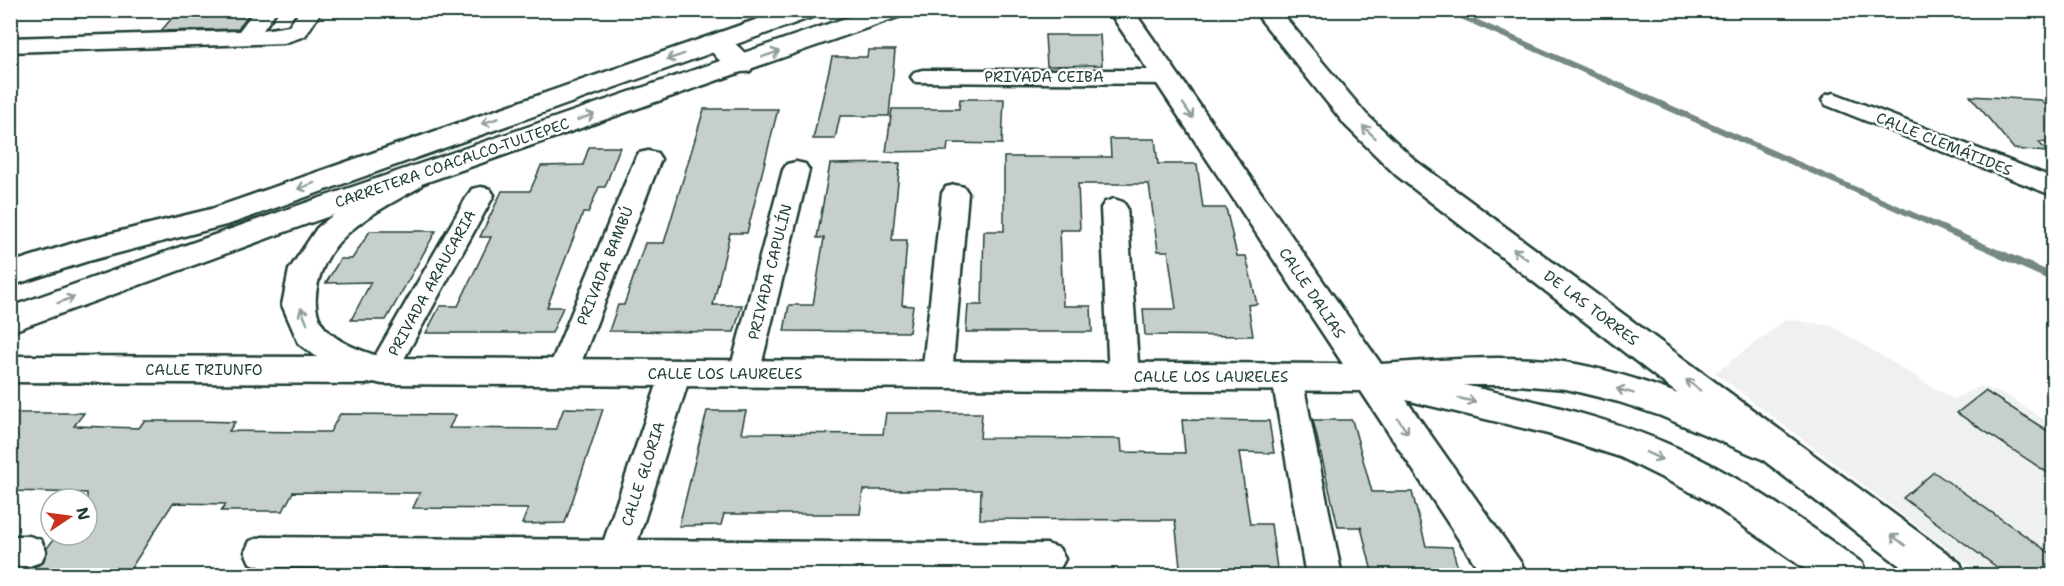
<svg xmlns="http://www.w3.org/2000/svg" width="2064" height="586" viewBox="0 0 2064 586" font-family="'Shantell Sans',sans-serif">
	<style>
		.built { fill: #eef1f0 }
		.lines { fill: none; stroke-linecap: round; stroke-linejoin: round }
		.stream-far1 { stroke: #758883; stroke-width: 6 }
		.stream { stroke: #758883; stroke-width: 8 }
		.building { fill: #c7cfcc; stroke: #1f3d34; stroke-width: 1.5 }
		.street-casing { stroke: #1f3d34; stroke-width: 5 }
		.secondary-casing { stroke: #1f3d34; stroke-width: 5 }
		.primary-casing { stroke: #1f3d34; stroke-width: 5 }
		.street { fill: #fff; fill-rule: evenodd }
		.secondary { fill: #fff; fill-rule: evenodd }
		.primary { fill: #fff; fill-rule: evenodd }
		.oneway { stroke: #8f9e9a }
		.labels { text-anchor: middle; stroke-width: 5; stroke-linejoin: round; paint-order: stroke }
		.street-label { font-size: 15px; fill: #1f3d34; stroke: #fff }
	</style>
	<rect width="100%" height="100%" fill="#fff"/>
	<filter id="ink" filterUnits="userSpaceOnUse"><feTurbulence type="fractalNoise" baseFrequency=".0167" numOctaves="2"/><feDisplacementMap in="SourceGraphic" scale="12" xChannelSelector="R" yChannelSelector="G"/><feConvolveMatrix kernelMatrix="1 2 1 2 8 2 1 2 1" color-interpolation-filters="sRGB"/></filter>
	<g filter="url(#ink)">
		<polygon class="built" points="1787,319 1832,326 1953,399 1981,386 2008,396 2053,425 2053,575 1982,575 1715,373"/>
		<g class="lines">
			<polyline class="stream-far1" points="1448,10 2003,255"/>
			<polyline class="stream" points="2000,254 2054,278"/>
		</g>
		<g class="building">
			<polygon points="179,10 252,10 238,29 161,31"/>
			<polygon points="1045,35 1100,35 1102,65 1047,66"/>
			<polygon points="868,50 895,50 889,116 840,116 835,139 813,139 832,57 867,57"/>
			<polygon points="1970,96 2041,100 2054,114 2054,143 2039,142 2047,152 2014,149"/>
			<polygon points="960,99 1004,99 1002,144 948,143 947,151 886,152 892,109 959,109"/>
			<polygon points="704,109 778,109 747,233 730,233 713,305 742,305 734,332 609,331 618,305 624,305 645,243 664,243"/>
			<polygon points="1110,139 1155,139 1158,164 1197,164 1203,208 1226,208 1237,256 1246,256 1257,304 1248,305 1253,336 1145,335 1143,309 1176,309 1168,251 1158,251 1149,184 1078,184 1080,230 1060,230 1063,306 1091,306 1092,332 966,332 968,305 982,305 984,231 1004,231 1004,157 1111,157"/>
			<polygon points="589,147 620,147 605,187 599,187 588,213 583,213 547,307 563,307 552,333 426,333 440,306 458,306 491,237 480,237 502,191 530,191 541,166 583,165"/>
			<polygon points="900,163 892,240 907,240 902,305 913,306 909,332 784,331 789,305 813,305 824,238 817,238 830,164"/>
			<polygon points="370,231 436,231 386,320 351,320 371,282 326,283 340,259 352,259"/>
			<polygon points="1985,391 2054,435 2054,477 1957,413"/>
			<polygon points="564,408 603,409 565,523 522,524 528,509 413,508 420,493 293,492 283,511 221,511 226,504 173,503 126,576 27,576 34,567 43,563 47,548 57,535 87,535 87,493 10,491 10,413 84,413 74,426 139,428 144,421 197,421 235,422 229,431 308,432 330,432 340,414 456,415 449,428 556,429"/>
			<polygon points="707,411 746,411 741,433 883,434 886,413 982,413 980,438 1121,439 1122,452 1185,453 1182,420 1269,421 1274,453 1239,452 1250,524 1271,524 1278,576 1181,576 1175,520 980,519 981,490 863,490 860,514 724,514 721,525 679,526"/>
			<polygon points="1313,420 1352,420 1372,492 1412,492 1426,546 1452,547 1460,576 1373,576 1361,527 1338,527"/>
			<polygon points="1934,472 2054,556 2054,576 2009,576 1903,498"/>
		</g>
		<g class="lines">
			<defs>
				<g id="street">
					<polygon points="255,10 277,10 263,30 289,26 301,10 322,10 305,36 284,43 10,52 10,38 239,31"/>
					<polygon points="923,70 1165,70 1173,72 1177,77 1173,82 1165,84 915,82 911,77 915,72"/>
					<polygon points="1834,93 2054,178 2054,196 1826,105 1822,100 1826,95"/>
					<polygon points="648,151 657,153 661,159 577,373 573,381 562,385 551,381 547,373 635,159 639,153"/>
					<polygon points="796,162 805,164 809,170 759,374 755,382 744,386 733,382 729,374 783,170 787,164"/>
					<polygon points="955,185 964,187 968,193 952,375 948,383 937,387 926,383 922,375 942,193 946,187"/>
					<polygon points="481,187 490,189 494,195 393,379 382,383 371,379 367,371 371,363 468,195 472,189"/>
					<polygon points="1114,199 1123,202 1127,208 1139,377 1135,385 1124,389 1113,385 1109,377 1101,208 1105,202"/>
					<polygon points="676,361 687,365 691,373 638,540 1047,544 1059,548 1065,559 1059,570 1047,574 629,571 627,576 593,576 594,570 262,567 250,563 245,552 250,541 262,537 604,540 661,373 665,365"/>
					<polygon points="1287,366 1298,370 1302,378 1342,576 1306,576 1272,378 1276,370"/>
					<polygon points="10,536 29,536 41,540 46,551 41,562 29,566 10,566"/>
				</g>
				<g id="secondary">
					<path d="M1108,10H1133L1381,364C1442,360 1503,354 1564,362C1603,368 1641,380 1678,394L1396,175L1346,126L1253,10H1279L1366,114L1416,161L1960,563L1965,576H1913L1762,459L1661,416L1619,402L1566,389L1517,385H1464C1535,401 1608,417 1675,447C1742,477 1802,520 1862,563L1867,576H1815L1703,498L1620,457L1548,434L1406,400L1521,563L1526,576H1483L1361,391L382,384L374,382L365,384L10,382V356L317,357L299,344L282,305L289,270L317,228L354,198L398,173L409,171L420,173L424,180L420,187C392,203 361,218 339,242C321,262 305,304 325,328C339,344 363,351 383,358L1343,364Z"/>
					<path d="M718,34C732,38 746,53 754,65L750,71C730,76 716,58 705,42L709,37Z"/>
				</g>
				<g id="primary">
					<polygon points="784,10 821,10 818,15 230,224 88,261 10,286 10,263 80,241 211,209"/>
					<polygon points="869,10 907,10 904,15 307,224 10,332 10,307 285,210"/>
				</g>
			</defs>
			<use href="#street" class="street-casing"/>
			<use href="#secondary" class="secondary-casing"/>
			<use href="#primary" class="primary-casing"/>
			<use href="#street" class="street"/>
			<use href="#secondary" class="secondary"/>
			<use href="#primary" class="primary"/>
		</g>
		<defs><path id="oneway-shaft" d="M-6 0H5M1.5-3L5.5 0L1.5 3" fill="none" stroke-width="1.6" stroke-linecap="round" stroke-linejoin="round" transform="scale(1.5)"/></defs>
		<g class="oneway">
			<use href="#oneway-shaft" transform="translate(771 54) rotate(-19)"/>
			<use href="#oneway-shaft" transform="translate(675 57) rotate(161)"/>
			<use href="#oneway-shaft" transform="translate(1188 111) rotate(56)"/>
			<use href="#oneway-shaft" transform="translate(586 117) rotate(-19)"/>
			<use href="#oneway-shaft" transform="translate(490 121) rotate(161)"/>
			<use href="#oneway-shaft" transform="translate(1369 132) rotate(-137)"/>
			<use href="#oneway-shaft" transform="translate(306 186) rotate(160)"/>
			<use href="#oneway-shaft" transform="translate(1520 254) rotate(-143)"/>
			<use href="#oneway-shaft" transform="translate(66 300) rotate(-20)"/>
			<use href="#oneway-shaft" transform="translate(304 316) rotate(-112)"/>
			<use href="#oneway-shaft" transform="translate(1693 385) rotate(-143)"/>
			<use href="#oneway-shaft" transform="translate(1625 391) rotate(-165)"/>
			<use href="#oneway-shaft" transform="translate(1467 400) rotate(13)"/>
			<use href="#oneway-shaft" transform="translate(1403 426) rotate(55)"/>
			<use href="#oneway-shaft" transform="translate(1654 456) rotate(25)"/>
			<use href="#oneway-shaft" transform="translate(1898 540) rotate(-143)"/>
		</g>
	</g>
	<g class="labels">
		<g class="street-label">
			<text x="1044" y="82">PRIVADA CEIBA</text>
			<text transform="translate(1944 144) rotate(22)" y="5">CALLE CLEMÁTIDES</text>
			<text transform="translate(452 163) rotate(-19)" y="5">CARRETERA COACALCO-TULTEPEC</text>
			<text transform="translate(605 266) rotate(-68)" y="5">PRIVADA BAMBÚ</text>
			<text transform="translate(770 272) rotate(-76)" y="5">PRIVADA CAPULÍN</text>
			<text transform="translate(432 283) rotate(-61)" y="5">PRIVADA ARAUCARIA</text>
			<text transform="translate(1312 293) rotate(56)" y="5">CALLE DALIAS</text>
			<text transform="translate(1591 308) rotate(37)" y="5">DE LAS TORRES</text>
			<text x="204" y="375">CALLE TRIUNFO</text>
			<text x="725" y="379">CALLE LOS LAURELES</text>
			<text x="1211" y="382">CALLE LOS LAURELES</text>
			<text transform="translate(643 474) rotate(-72)" y="5">CALLE GLORIA</text>
		</g>
	</g>
	<rect width="2064" height="586" fill="none" stroke="#fff" stroke-width="36"/>
	<rect x="18" y="18" width="2028" height="550" fill="none" stroke="#1f3d34" stroke-width="2" filter="url(#ink)"/>
	<g transform="translate(69 517) rotate(77)"><circle r="28" fill="#ffffff" stroke="#a5b1ae" stroke-width="1.5"/>
	<path d="M0-4.5L10 22L0 15L-10 22Z" fill="#c8321e"/>
	<text y="-9" font-size="16" font-weight="bold" text-anchor="middle" fill="#1f3d34">N</text>
	</g>
</svg>
